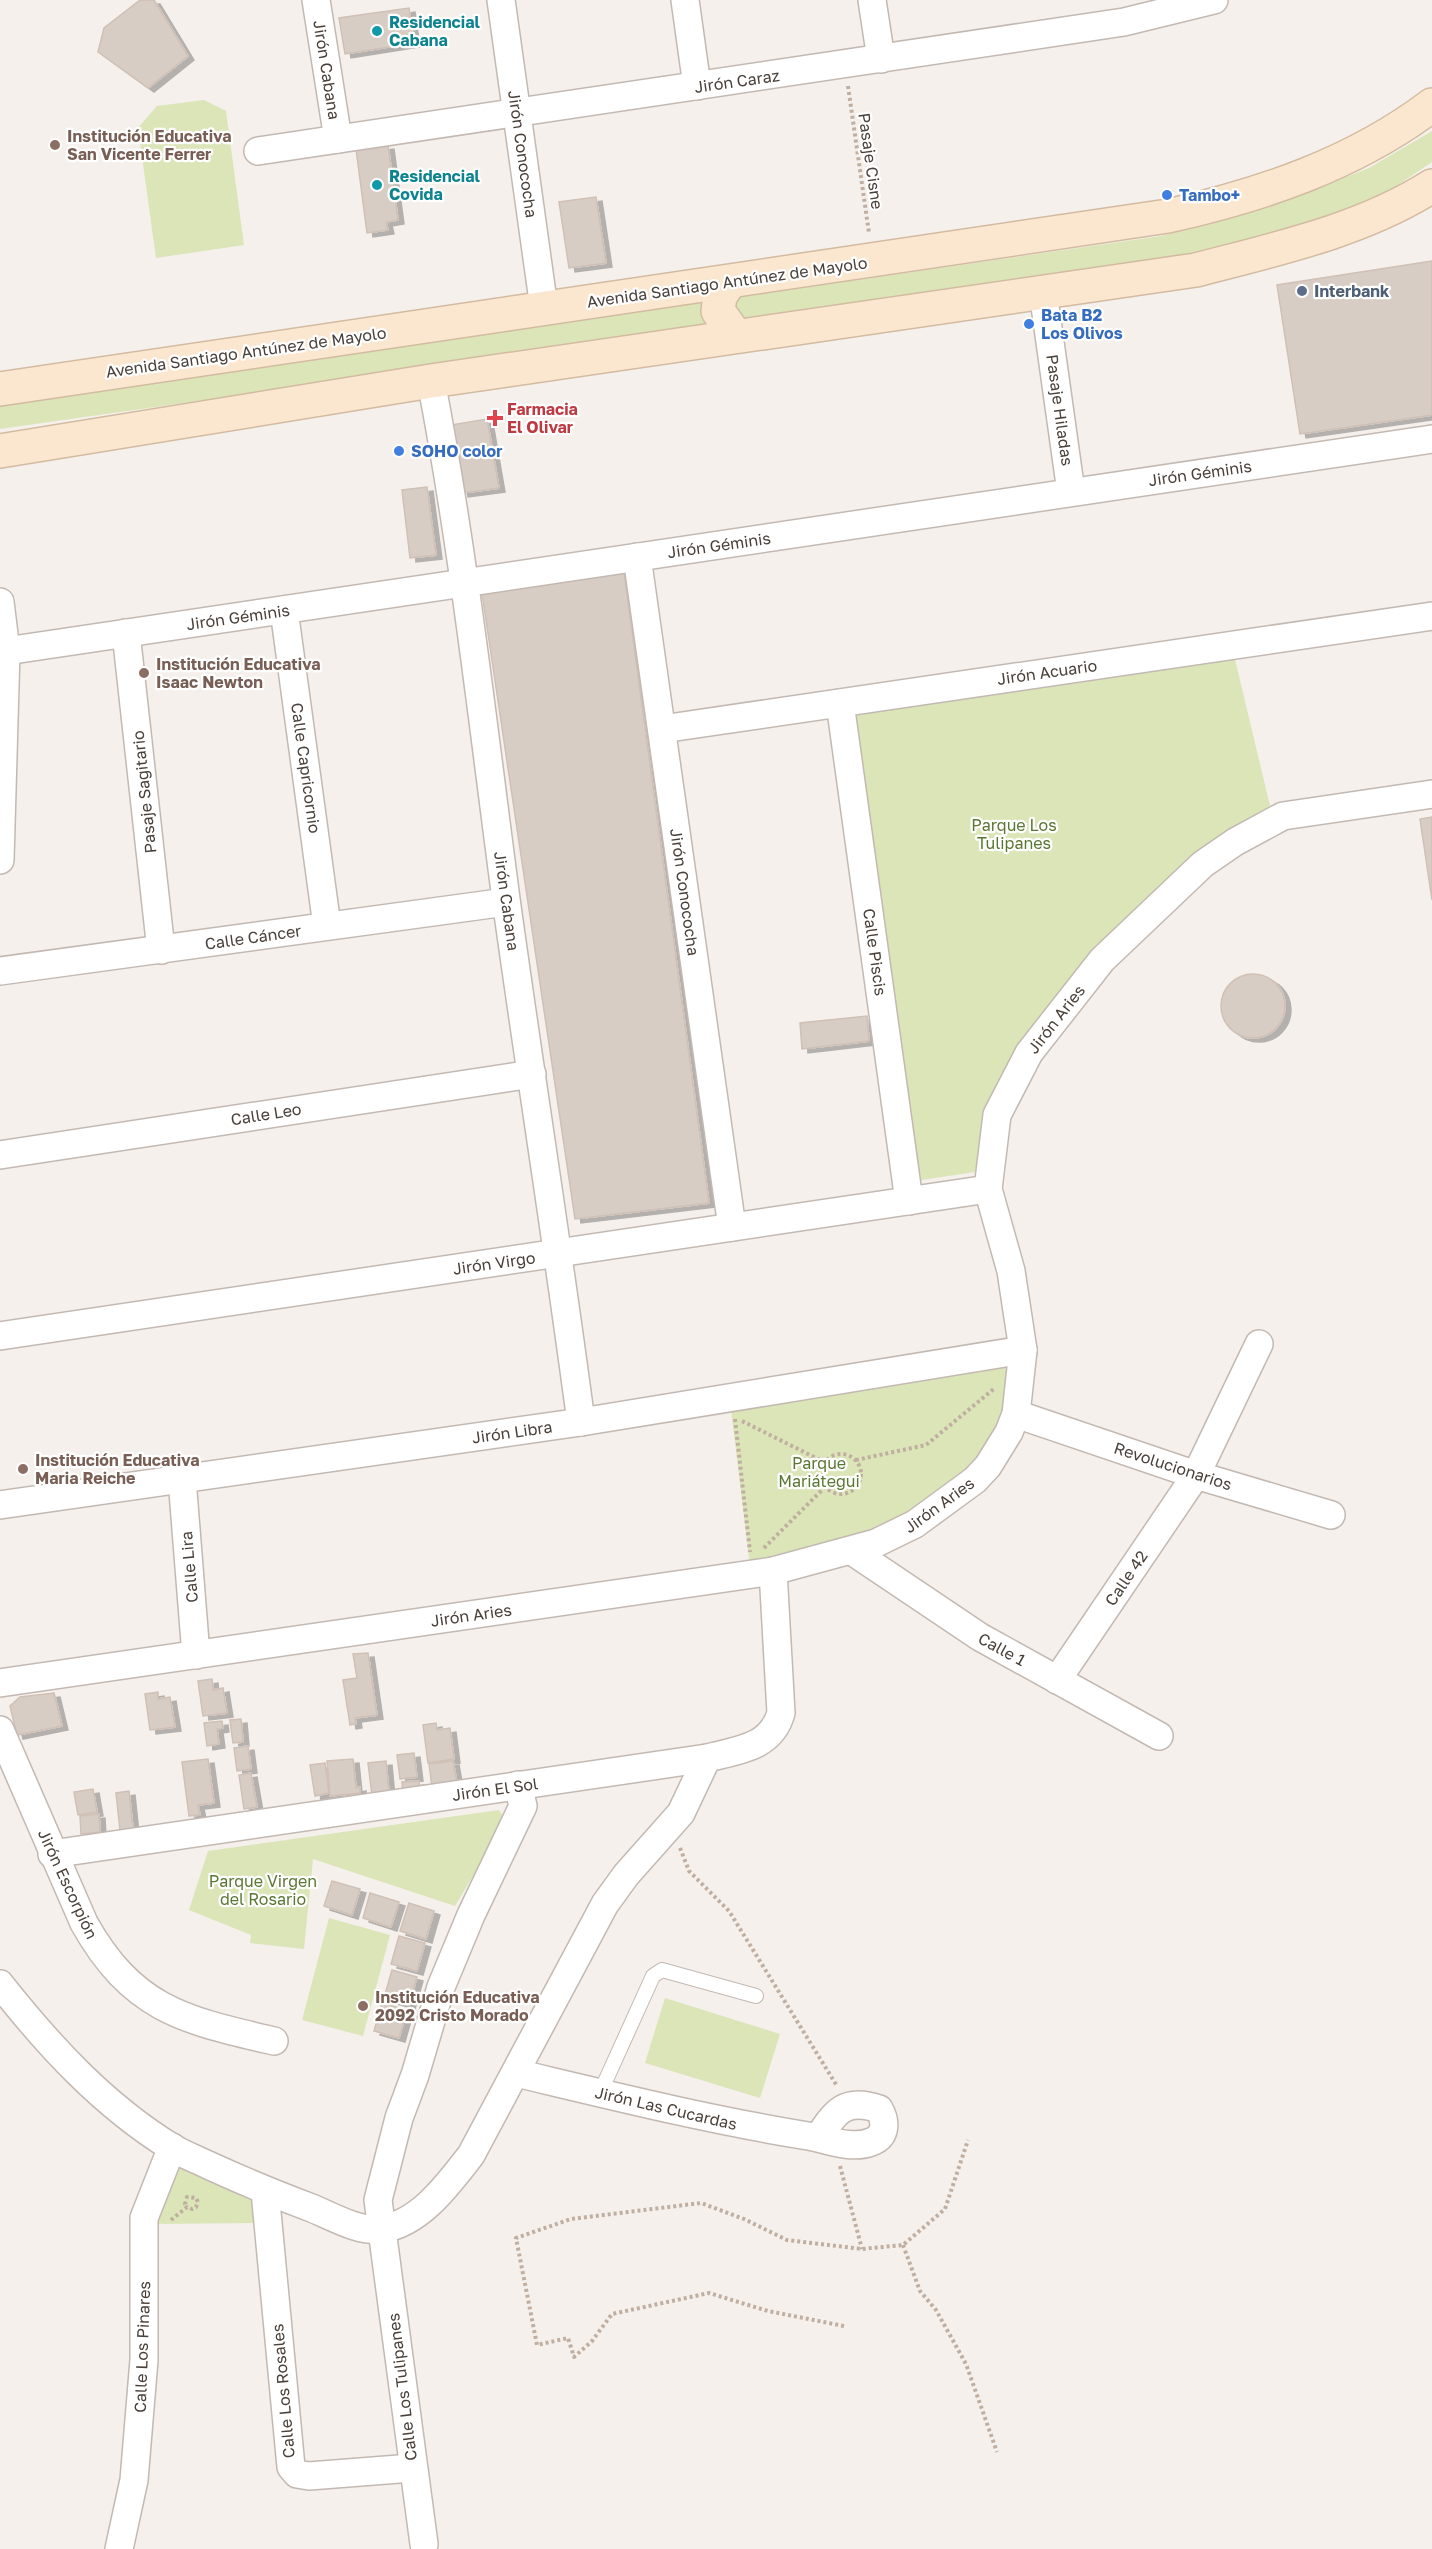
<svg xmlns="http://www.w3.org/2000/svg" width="1432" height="2549" viewBox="0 0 1432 2549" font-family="'Golos Text',sans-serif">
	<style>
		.green { fill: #dbe5b8 }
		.building { fill: #d8cdc5; stroke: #d0c0b6; stroke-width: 1.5; filter: url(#shadow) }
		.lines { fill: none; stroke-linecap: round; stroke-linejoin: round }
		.lane-casing { stroke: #c3b9b2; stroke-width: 16 }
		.street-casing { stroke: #c3b9b2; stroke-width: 30 }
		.secondary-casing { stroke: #d3bba1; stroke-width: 36 }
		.path { stroke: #c0afa1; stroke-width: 4; stroke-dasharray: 3 3; stroke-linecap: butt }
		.lane { stroke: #fff; stroke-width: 14 }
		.street { stroke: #fff; stroke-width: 27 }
		.secondary { stroke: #fbe7d0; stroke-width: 33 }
		.culture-dot { fill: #0f9aa8; stroke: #fff; stroke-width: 2 }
		.education-dot { fill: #8d6e63; stroke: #fff; stroke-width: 2 }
		.shop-dot { fill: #3f7fe0; stroke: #fff; stroke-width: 2 }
		.service-dot { fill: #5c6f8a; stroke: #fff; stroke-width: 2 }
		.health-dot { fill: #e0444e; stroke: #fff; stroke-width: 2 }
		.labels { text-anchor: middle; stroke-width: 4.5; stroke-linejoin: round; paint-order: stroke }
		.culture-label { font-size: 16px; font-weight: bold; fill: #0d838f; stroke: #fff; text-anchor: start }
		.street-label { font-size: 16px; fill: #49403a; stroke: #fff }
		.education-label { font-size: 16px; font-weight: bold; fill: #785e54; stroke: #fff; text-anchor: start }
		.shop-label { font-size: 16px; font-weight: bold; fill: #366cbe; stroke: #fff; text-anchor: start }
		.service-label { font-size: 16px; font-weight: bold; fill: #4e5e75; stroke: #fff; text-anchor: start }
		.health-label { font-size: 16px; font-weight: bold; fill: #be3a42; stroke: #fff; text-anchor: start }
		.park-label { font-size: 16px; fill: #5a7731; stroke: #fff }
	</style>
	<defs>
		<filter id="shadow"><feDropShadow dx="6" dy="4" stdDeviation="0" flood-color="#0004"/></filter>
	</defs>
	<rect width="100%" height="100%" fill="#f5f0ec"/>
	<g class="green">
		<polygon points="204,100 226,111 244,245 156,258 138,128 157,106"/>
		<polygon points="1432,131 1432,162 1380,197 1284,235 1185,261 0,429 0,404 1161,236 1288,200 1369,168"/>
		<polygon points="1233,651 1271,810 1118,938 989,1120 975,1172 915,1181 849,714"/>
		<polygon points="1013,1364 1000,1427 976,1466 931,1502 876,1534 750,1565 731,1410"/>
		<polygon points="499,1810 506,1821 455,1906 313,1859 304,1949 250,1943 251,1935 189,1910 208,1851"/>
		<polygon points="329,1918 390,1935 363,2036 302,2020"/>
		<polygon points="665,1998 780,2034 760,2098 645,2063"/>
		<polygon points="175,2161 254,2190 256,2223 153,2224"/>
	</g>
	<g class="building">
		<polygon points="140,0 154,0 188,56 148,88 98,52 104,28"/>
		<polygon points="409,8 414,43 345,54 339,18"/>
		<polygon points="388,145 398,220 386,222 388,230 367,233 356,149"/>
		<polygon points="596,197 606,263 569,268 559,202"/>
		<polygon points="1432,261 1432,415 1300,434 1277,285"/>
		<polygon points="487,419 499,488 462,493 451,425"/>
		<polygon points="427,487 436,555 410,558 402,490"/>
		<polygon points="624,572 709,1203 575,1219 482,593"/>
		<polygon points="1432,817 1432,900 1420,819"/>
		<circle cx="1253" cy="1006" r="32"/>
		<polygon points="867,1016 869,1041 802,1049 800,1023"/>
		<polygon points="368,1653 377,1715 355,1718 356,1724 350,1725 343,1680 357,1678 353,1654"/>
		<polygon points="212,1679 213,1690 223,1688 227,1713 203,1716 198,1681"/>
		<polygon points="158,1692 158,1699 170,1697 175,1727 150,1730 145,1694"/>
		<polygon points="54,1693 62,1726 17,1735 10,1706 20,1697"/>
		<polygon points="241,1719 243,1742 233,1743 230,1720"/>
		<polygon points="222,1721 223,1728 217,1729 219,1744 207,1746 204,1723"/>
		<polygon points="436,1723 437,1730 450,1728 454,1759 428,1763 423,1725"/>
		<polygon points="248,1746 251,1769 237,1771 234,1748"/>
		<polygon points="414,1753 417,1777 400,1779 397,1755"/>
		<polygon points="208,1759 214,1803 198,1805 200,1815 189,1816 182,1762"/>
		<polygon points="353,1759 356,1788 360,1787 360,1793 330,1796 327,1761"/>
		<polygon points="386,1761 389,1793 372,1795 368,1763"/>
		<polygon points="453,1761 457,1783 432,1787 429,1764"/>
		<polygon points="325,1763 329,1793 315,1796 310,1765"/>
		<polygon points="251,1773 257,1807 244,1809 239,1775"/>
		<polygon points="419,1781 420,1793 403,1794 402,1782"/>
		<polygon points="93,1789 97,1812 78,1815 74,1792"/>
		<polygon points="129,1791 133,1829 120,1830 116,1793"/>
		<polygon points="99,1814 100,1832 81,1834 80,1816"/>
		<polygon points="332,1881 360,1889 352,1915 324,1906"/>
		<polygon points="370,1893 399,1902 391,1927 363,1918"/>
		<polygon points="409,1903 434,1911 426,1939 400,1931"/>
		<polygon points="399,1936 425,1943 417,1971 391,1964"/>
		<polygon points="392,1970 417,1977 409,2005 384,1998"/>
		<polygon points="382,2003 407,2010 399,2038 374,2031"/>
	</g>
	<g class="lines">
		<defs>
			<polyline id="lane" points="600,2093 653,1976 662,1970 756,1996"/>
			<g id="street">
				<polyline points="316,0 338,139"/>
				<polyline points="501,0 544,308"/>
				<polyline points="685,0 697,86"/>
				<polyline points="872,0 881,59"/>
				<polyline points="258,151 1124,22 1214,0"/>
				<polyline points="1043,292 1071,492"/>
				<path d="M431,381C464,552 483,726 506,899C530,1073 558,1247 581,1422"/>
				<polyline points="637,557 732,1227"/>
				<polyline points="0,602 6,651 0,860"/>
				<polyline points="284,610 327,926"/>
				<polyline points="126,633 161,950"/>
				<polyline points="6,651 1432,439"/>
				<polyline points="840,703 909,1201"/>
				<polyline points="662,729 1432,616"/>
				<polyline points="0,971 506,902"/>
				<polyline points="0,1155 532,1074"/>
				<polyline points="0,1336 988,1189"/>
				<polyline points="1016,1414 1196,1475 1331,1515"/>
				<polyline points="182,1479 196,1655"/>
				<polyline points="0,1505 581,1422 1023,1350"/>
				<polyline points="852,1551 980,1637 1159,1736"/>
				<polyline points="1057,1680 1196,1475 1259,1344"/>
				<polyline points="0,1683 773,1571 876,1543 915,1524 975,1480 988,1466 1009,1432 1016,1414 1023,1350 1011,1271 988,1189 997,1115 1029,1053 1102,960 1203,864 1235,842 1283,816 1432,794"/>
				<path d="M0,1730L84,1923C133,2010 184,2020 274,2041"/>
				<path d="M52,1854L707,1758C738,1750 771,1748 781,1713L773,1571"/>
				<path d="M0,1984C49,2046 103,2105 171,2147C182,2154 196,2159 208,2165C241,2180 274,2194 309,2207C330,2215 359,2233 382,2229C421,2223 449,2183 471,2155L605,1904L626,1875L681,1813L707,1758"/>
				<path d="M516,2073C613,2096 709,2120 808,2136C827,2139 851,2150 871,2142C887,2136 886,2121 879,2109C845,2097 835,2112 818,2138"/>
				<polyline points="265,2191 291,2467 297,2474 309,2476 412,2468"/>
				<polyline points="424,2544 378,2200 399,2118 415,2075 441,1987 471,1915 523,1806 518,1785"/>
				<polyline points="119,2549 134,2480 144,2360 144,2218 172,2147"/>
			</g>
			<g id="secondary">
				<polyline points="729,283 720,296 718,311 736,336"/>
				<path d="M0,389L1168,216C1262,195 1354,164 1432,105"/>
				<path d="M0,451L431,381L1196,270C1276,249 1361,231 1432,186"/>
			</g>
		</defs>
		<use href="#lane" class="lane-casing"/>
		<use href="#street" class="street-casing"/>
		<use href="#secondary" class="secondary-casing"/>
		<g class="path">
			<polyline points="848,86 869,233"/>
			<polyline points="735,1419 750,1552"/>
			<polyline points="742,1421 824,1462"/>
			<circle cx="841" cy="1474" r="20"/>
			<polyline points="856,1460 926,1445 995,1388"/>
			<polyline points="764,1548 825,1487"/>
			<polyline points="680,1848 689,1871 729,1911 837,2086"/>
			<polyline points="840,2166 862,2249"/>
			<polyline points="171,2220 187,2207 192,2209 196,2207 198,2202 196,2198 187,2197 185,2204 187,2207"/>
			<polyline points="903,2245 920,2291 936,2310 966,2364 997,2452"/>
			<polyline points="844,2326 768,2311 709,2293 612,2314 592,2341 574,2357 568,2338 537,2345 516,2238 571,2219 701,2203 744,2219 787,2240 862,2249 903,2245 945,2209 968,2140"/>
		</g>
		<use href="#lane" class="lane"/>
		<use href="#street" class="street"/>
		<use href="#secondary" class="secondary"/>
	</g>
	<g class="culture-dot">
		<circle cx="377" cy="31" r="6"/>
		<circle cx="377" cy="185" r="6"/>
	</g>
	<g class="education-dot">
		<circle cx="55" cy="145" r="6"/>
		<circle cx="144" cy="673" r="6"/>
		<circle cx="23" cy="1469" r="6"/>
		<circle cx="363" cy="2006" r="6"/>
	</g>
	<g class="shop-dot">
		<circle cx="1167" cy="195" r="6"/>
		<circle cx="1029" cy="324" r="6"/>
		<circle cx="399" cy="451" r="6"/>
	</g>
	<circle class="service-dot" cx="1302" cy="291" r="6"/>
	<path class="health-dot" d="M492 409h6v6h6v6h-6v6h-6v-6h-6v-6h6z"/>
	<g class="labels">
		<g class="culture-label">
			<text x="389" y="28">Residencial<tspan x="389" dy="18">Cabana</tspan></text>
			<text x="389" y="182">Residencial<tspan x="389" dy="18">Covida</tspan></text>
		</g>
		<g class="street-label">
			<text transform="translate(327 70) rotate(81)" y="6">Jirón Cabana</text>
			<text transform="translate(737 81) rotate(-8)" y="6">Jirón Caraz</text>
			<text transform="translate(523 154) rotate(82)" y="6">Jirón Conococha</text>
			<text transform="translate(871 161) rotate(82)" y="6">Pasaje Cisne</text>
			<text transform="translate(727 282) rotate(-8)" y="6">Avenida Santiago Antúnez de Mayolo</text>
			<text transform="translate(246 352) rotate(-8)" y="6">Avenida Santiago Antúnez de Mayolo</text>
			<text transform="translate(1060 410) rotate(82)" y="6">Pasaje Hiladas</text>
			<text transform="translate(1200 473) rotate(-8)" y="6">Jirón Géminis</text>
			<text transform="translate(719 545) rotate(-8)" y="6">Jirón Géminis</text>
			<text transform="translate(238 617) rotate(-8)" y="6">Jirón Géminis</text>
			<text transform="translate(1047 672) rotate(-8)" y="6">Jirón Acuario</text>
			<text transform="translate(306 768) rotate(82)" y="6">Calle Capricornio</text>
			<text transform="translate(144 792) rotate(-96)" y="6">Pasaje Sagitario</text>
			<text transform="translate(685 892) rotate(82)" y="6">Jirón Conococha</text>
			<text transform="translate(507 901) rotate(82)" y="6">Jirón Cabana</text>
			<text transform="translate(253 937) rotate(-8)" y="6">Calle Cáncer</text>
			<text transform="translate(875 952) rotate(82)" y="6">Calle Piscis</text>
			<text transform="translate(1056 1019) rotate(-52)" y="6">Jirón Aries</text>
			<text transform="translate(266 1114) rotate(-9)" y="6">Calle Leo</text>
			<text transform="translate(494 1263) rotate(-8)" y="6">Jirón Virgo</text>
			<text transform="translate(512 1432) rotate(-8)" y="6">Jirón Libra</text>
			<text transform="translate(1173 1466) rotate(18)" y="6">Revolucionarios</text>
			<text transform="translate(939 1505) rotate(-36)" y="6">Jirón Aries</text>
			<text transform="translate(189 1567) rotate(-95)" y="6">Calle Lira</text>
			<text transform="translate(1126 1578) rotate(-56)" y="6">Calle 42</text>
			<text transform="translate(471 1615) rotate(-8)" y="6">Jirón Aries</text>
			<text transform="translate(1002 1649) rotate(29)" y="6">Calle 1</text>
			<text transform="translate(495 1789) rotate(-8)" y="6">Jirón El Sol</text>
			<text transform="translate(68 1884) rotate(65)" y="6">Jirón Escorpión</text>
			<text transform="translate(666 2108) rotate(13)" y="6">Jirón Las Cucardas</text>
			<text transform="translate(142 2347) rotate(-88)" y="6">Calle Los Pinares</text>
			<text transform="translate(402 2387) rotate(-97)" y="6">Calle Los Tulipanes</text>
			<text transform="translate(283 2391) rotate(-95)" y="6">Calle Los Rosales</text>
		</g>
		<g class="education-label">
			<text x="67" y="142">Institución Educativa<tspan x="67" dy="18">San Vicente Ferrer</tspan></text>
			<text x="156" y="670">Institución Educativa<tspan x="156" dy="18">Isaac Newton</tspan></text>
			<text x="35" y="1466">Institución Educativa<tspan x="35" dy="18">Maria Reiche</tspan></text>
			<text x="375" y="2003">Institución Educativa<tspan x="375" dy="18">2092 Cristo Morado</tspan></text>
		</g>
		<g class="shop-label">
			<text x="1179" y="201">Tambo+</text>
			<text x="1041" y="321">Bata B2<tspan x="1041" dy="18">Los Olivos</tspan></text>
			<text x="411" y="457">SOHO color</text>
		</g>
		<g class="service-label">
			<text x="1314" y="297">Interbank</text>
		</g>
		<g class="health-label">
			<text x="507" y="415">Farmacia<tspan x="507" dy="18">El Olivar</tspan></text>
		</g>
		<g class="park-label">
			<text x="1014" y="831">Parque Los<tspan x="1014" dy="18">Tulipanes</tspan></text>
			<text x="819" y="1469">Parque<tspan x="819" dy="18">Mariátegui</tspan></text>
			<text x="263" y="1887">Parque Virgen<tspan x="263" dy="18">del Rosario</tspan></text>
		</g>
	</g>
</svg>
